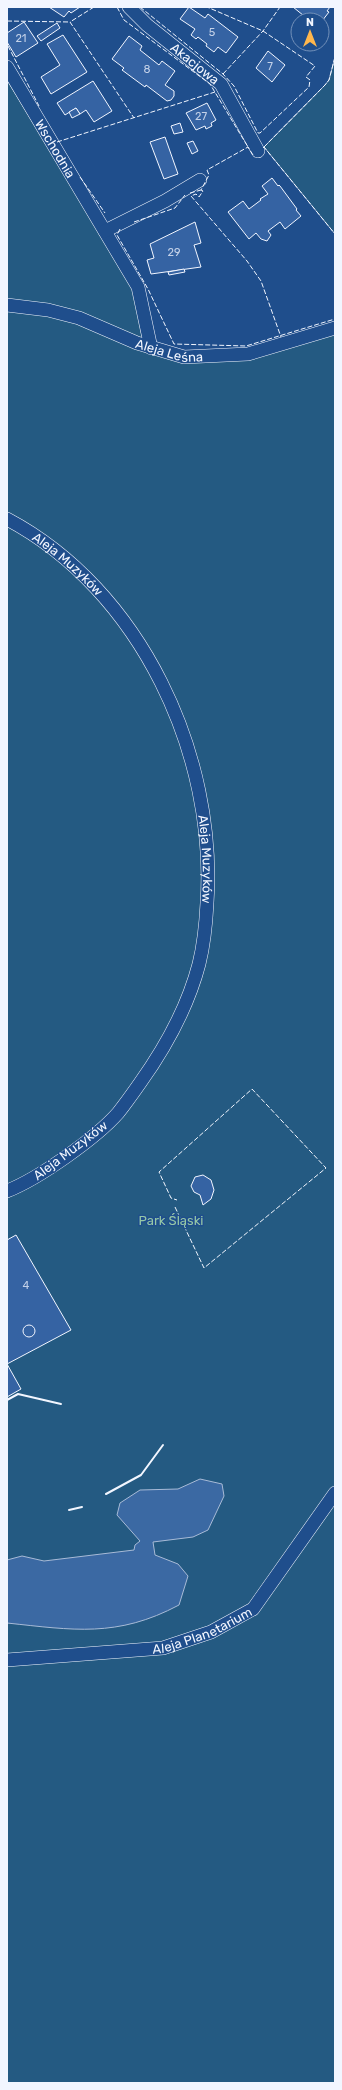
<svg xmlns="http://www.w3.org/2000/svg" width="342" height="2090" viewBox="0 0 342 2090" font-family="Rubik,sans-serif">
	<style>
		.green { fill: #245a82; stroke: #a8bbd7 }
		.water { fill: #3b69a3; stroke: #a8bbd7 }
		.building { fill: #3563a3; stroke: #f2f6ff }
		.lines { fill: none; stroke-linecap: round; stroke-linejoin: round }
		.street-casing { stroke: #f2f6ff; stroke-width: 14 }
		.street { stroke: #1f4e8c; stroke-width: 13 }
		.fence { stroke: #f2f6ff; stroke-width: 1; stroke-dasharray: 5 2; stroke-linecap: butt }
		.wall { stroke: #f2f6ff; stroke-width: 2 }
		.labels { text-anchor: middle; stroke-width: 3; stroke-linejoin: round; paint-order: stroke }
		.number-label { font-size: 11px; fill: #c3d1e8 }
		.street-label { font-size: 13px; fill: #f2f6ff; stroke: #1f4e8c }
		.park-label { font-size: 13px; fill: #97c8a6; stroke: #1f4e8c }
	</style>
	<rect width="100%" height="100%" fill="#1f4e8c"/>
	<g class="green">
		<polygon points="335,57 335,234 264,147 325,85 329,80"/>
		<polygon points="7,80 133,287 142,336 181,357 252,354 335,327 335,2083 7,2083"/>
	</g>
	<path class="water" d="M200,1479L222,1484L224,1496L208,1530L193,1537L153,1542L155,1555L178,1564L188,1576L179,1605C117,1638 73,1630 7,1623V1560L22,1556L44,1561L134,1550L135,1545L140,1541L117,1515L120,1503L140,1490L178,1489Z"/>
	<g class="building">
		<polygon points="49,7 80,7 71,13 69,11 64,17"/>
		<polygon points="189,7 205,18 208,14 238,37 226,53 218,47 214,52 206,46 207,44 198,37 196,39 191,35 195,29 180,19"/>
		<polygon points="293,7 330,7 327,11 329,12 322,21 309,20"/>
		<polygon points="24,22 38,43 16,57 7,42 7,33"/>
		<polygon points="57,23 60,28 41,41 37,36"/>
		<polygon points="63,35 87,72 51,94 41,77 60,65 47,44"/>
		<polygon points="129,36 142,46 140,50 159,65 162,61 175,71 165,85 174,91 174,96 171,100 167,101 146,85 145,87 122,70 124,68 112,59"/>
		<polygon points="268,51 285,65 272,82 256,68"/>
		<polygon points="93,81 112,111 94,122 86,110 80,114 76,108 65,115 57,103"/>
		<polygon points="207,103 216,120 211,123 212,126 206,129 205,126 196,130 186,113"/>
		<polygon points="76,108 80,114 72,118 69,112"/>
		<polygon points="180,123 183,132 174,134 171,126"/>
		<polygon points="165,137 178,174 164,179 150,142"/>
		<polygon points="193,141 198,151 192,154 187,143"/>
		<polygon points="272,178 278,186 279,185 280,186 297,209 296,210 301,216 285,229 280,222 268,231 271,235 267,241 261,239 256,233 249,239 228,212 243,201 249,209 261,200 260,199 268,194 262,186"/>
		<polygon points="195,222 201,243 194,245 201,267 151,274 147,260 154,258 150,244"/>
		<polygon points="184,269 185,272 169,275 168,272"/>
		<polygon points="203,1175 211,1180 214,1190 211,1199 203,1205 200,1195 194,1192 191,1186 195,1177"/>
		<polygon points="16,1235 71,1330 7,1364 7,1240"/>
		<circle cx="29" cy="1331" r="6"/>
		<polygon points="7,1364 21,1389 7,1397"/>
	</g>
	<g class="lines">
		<defs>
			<g id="street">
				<path id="s1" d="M129,7L147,25L221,84L258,151"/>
				<path id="s2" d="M7,67L138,287L151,348"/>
				<polyline points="105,231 165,201 200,180"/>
				<path id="s3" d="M7,305L48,310L79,318L137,343L184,357L248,354L335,328"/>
				<path id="s4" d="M7,519C141,590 217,755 207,903C206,923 204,944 199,964C188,1006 165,1048 140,1083C133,1093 126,1103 118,1113C96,1138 38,1179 7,1191"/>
				<path id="s5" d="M7,1660L163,1648L211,1632L253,1609L335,1493"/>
			</g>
		</defs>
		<use href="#street" class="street-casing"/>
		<use href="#street" class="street"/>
		<g class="fence">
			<polyline points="94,7 70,22 134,118"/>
			<polyline points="117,7 124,20 210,84 248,147"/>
			<polyline points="140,7 223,74 234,86 258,133 260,133 309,87 310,80 306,77 315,66 263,31 207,7"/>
			<polyline points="7,21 70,22"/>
			<polyline points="8,46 39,106"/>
			<polyline points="223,74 263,31 280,7"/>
			<polyline points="57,142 215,92"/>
			<polyline points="264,147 325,85 329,80 335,57"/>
			<polyline points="263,148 264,147 335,234"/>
			<polyline points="253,155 248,147 207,170 209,175 201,190 203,191 199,197 196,194 191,196 247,261 261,281 281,337"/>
			<polyline points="80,177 105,213"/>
			<polyline points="190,193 201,190"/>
			<polyline points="134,222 175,208 185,195"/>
			<polyline points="120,229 117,235 148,289 174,344 246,346 335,319"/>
			<polyline points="175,1207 204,1268 326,1168 252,1089 159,1172 171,1198 177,1200"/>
		</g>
		<g class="wall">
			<polyline points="7,1400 18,1394 61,1404"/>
			<polyline points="106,1494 141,1475 163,1445"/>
			<polyline points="69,1510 82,1507"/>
		</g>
	</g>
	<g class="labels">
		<g class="number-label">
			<text x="212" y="36">5</text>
			<text x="21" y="42">21</text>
			<text x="270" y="70">7</text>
			<text x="147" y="73">8</text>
			<text x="201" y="120">27</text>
			<text x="174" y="256">29</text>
			<text x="26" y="1289">4</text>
		</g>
		<g class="street-label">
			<text dy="5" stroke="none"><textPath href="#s1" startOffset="87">Akacjowa</textPath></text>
			<text dy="5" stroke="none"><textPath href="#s2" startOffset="95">Wschodnia</textPath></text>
			<text dy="5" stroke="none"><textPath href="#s3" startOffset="170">Aleja Leśna</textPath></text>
			<text dy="5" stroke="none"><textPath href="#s4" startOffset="76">Aleja Muzyków</textPath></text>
			<text dy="5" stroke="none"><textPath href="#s4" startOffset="412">Aleja Muzyków</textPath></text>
			<text transform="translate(70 1150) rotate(-37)" y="5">Aleja Muzyków</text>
			<text dy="5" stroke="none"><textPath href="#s5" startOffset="199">Aleja Planetarium</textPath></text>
		</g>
		<g class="park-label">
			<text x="171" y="1225">Park Śląski</text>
		</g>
	</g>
	<rect width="342" height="2090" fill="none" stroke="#f2f6ff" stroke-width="16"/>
	<g transform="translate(310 32)"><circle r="19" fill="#1f4e8c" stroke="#7391ba"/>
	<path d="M0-3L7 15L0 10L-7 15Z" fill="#ffb74d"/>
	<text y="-6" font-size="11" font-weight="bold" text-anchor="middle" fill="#f2f6ff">N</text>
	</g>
</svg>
